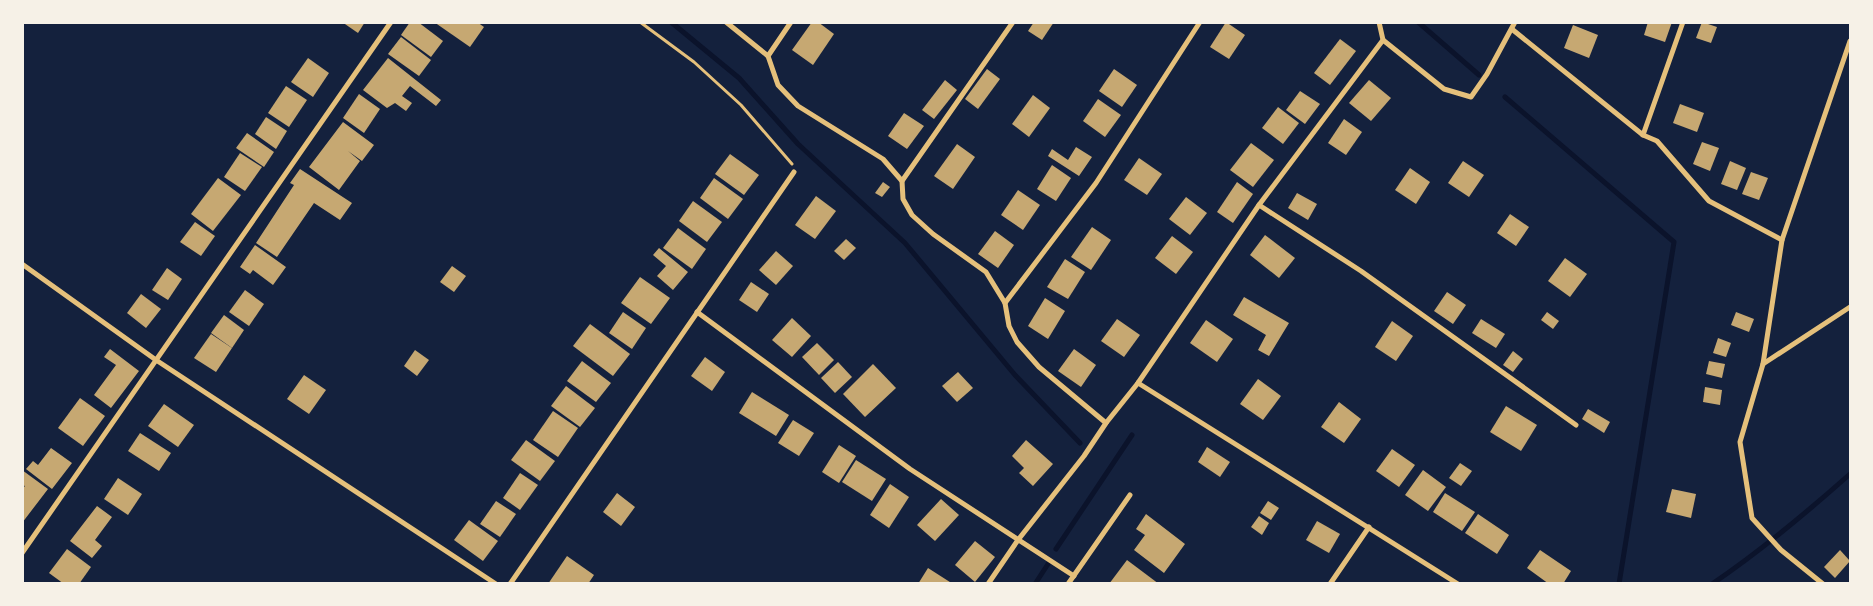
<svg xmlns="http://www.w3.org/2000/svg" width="1873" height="606" viewBox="0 0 1873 606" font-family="'Noto Sans',sans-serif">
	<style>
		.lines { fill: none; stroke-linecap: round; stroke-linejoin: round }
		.stream { stroke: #0b132b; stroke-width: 5 }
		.building { fill: #c6a872 }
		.path { stroke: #e5c07b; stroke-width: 3 }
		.minor { stroke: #e5c07b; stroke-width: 5 }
	</style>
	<rect width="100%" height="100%" fill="#14213d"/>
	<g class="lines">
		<g class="stream">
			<polyline points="671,22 739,78 798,144 905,243 1015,375 1080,443"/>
			<polyline points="1418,22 1479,75"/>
			<polyline points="1505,97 1674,242 1619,584"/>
			<polyline points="1056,549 1132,435"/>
			<polyline points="1035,584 1048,564"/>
			<path d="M1712,584C1762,550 1805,514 1850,474"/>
		</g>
	</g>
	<g class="building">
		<polygon points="342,22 365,22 358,33"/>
		<polygon points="410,22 418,22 443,41 431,57 401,35"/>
		<polygon points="434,22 477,22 484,27 470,47"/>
		<polygon points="812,22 818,22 834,34 813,65 792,50"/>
		<polygon points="1034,22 1054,22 1042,40 1028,31"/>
		<polygon points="1226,22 1245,35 1229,59 1210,47"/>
		<polygon points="1648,22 1672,22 1665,42 1644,35"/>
		<polygon points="1702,22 1717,27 1711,43 1696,38"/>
		<polygon points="1573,25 1598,35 1589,58 1564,48"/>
		<polygon points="401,37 431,60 419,76 388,54"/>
		<polygon points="1340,39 1356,51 1330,85 1314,73"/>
		<polygon points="308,58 329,73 313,97 291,82"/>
		<polygon points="388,58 441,100 436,106 410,86 402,96 412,103 406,111 395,103 387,108 363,90"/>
		<polygon points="987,69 1000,79 978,109 965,99"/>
		<polygon points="1114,69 1137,85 1122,107 1099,91"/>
		<polygon points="945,80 957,90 934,119 922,110"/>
		<polygon points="1369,80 1391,98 1371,121 1349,103"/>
		<polygon points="286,86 307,100 289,127 268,113"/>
		<polygon points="1300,91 1320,104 1305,124 1286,110"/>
		<polygon points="359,94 380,109 364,133 343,118"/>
		<polygon points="1033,95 1050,108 1029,137 1012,124"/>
		<polygon points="1098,99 1121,115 1105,137 1083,121"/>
		<polygon points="1680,104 1704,113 1697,132 1673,123"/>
		<polygon points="1278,107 1299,123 1283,144 1262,128"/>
		<polygon points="904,113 924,126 907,149 888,136"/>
		<polygon points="266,117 287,131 276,149 255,134"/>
		<polygon points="1344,119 1362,132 1346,155 1328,143"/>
		<polygon points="343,122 374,145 362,161 348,151 360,161 339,190 309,167"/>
		<polygon points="247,133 274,152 264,167 236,148"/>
		<polygon points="1702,142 1719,148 1710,171 1693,164"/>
		<polygon points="1251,143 1274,160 1253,187 1230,170"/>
		<polygon points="957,144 975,157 953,189 934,176"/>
		<polygon points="1076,147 1092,157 1079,176 1048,156 1052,149 1068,160"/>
		<polygon points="240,153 262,167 245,191 224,177"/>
		<polygon points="730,154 759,175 744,195 715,174"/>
		<polygon points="1139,158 1162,174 1147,195 1124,180"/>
		<polygon points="1463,161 1484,175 1469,197 1448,183"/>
		<polygon points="1730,161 1746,168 1737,190 1721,184"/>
		<polygon points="1052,165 1071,178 1056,201 1037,189"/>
		<polygon points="1410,168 1430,182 1416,204 1395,190"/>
		<polygon points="300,169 352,203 340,220 314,203 277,257 256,243 294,185 290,183"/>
		<polygon points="1751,172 1768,178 1759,200 1742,194"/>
		<polygon points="218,178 241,195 213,231 191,214"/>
		<polygon points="714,178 743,199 728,219 700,198"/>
		<polygon points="883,182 890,187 882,197 875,193"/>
		<polygon points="1237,182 1253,194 1233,223 1217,212"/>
		<polygon points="1018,190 1040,205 1023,230 1001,215"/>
		<polygon points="1297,193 1317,204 1308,220 1288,208"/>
		<polygon points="816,196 836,211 815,239 795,225"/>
		<polygon points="1186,197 1207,213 1190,235 1169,219"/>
		<polygon points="693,201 722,222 707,242 679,221"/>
		<polygon points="1510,214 1529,227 1516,246 1497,233"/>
		<polygon points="195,222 215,236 201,256 180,242"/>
		<polygon points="1092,227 1111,240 1091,270 1071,257"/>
		<polygon points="678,228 706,249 692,269 663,248"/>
		<polygon points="995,231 1014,245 998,268 978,254"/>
		<polygon points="1265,235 1295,258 1279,278 1250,255"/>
		<polygon points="1172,236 1193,252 1176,274 1155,258"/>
		<polygon points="846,239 856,248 844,260 834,251"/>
		<polygon points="255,245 286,267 273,285 253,270 250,274 240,267"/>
		<polygon points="659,248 688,272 673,290 657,276 666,266 653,255"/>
		<polygon points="776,251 793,266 776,285 759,270"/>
		<polygon points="1565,258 1587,274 1570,297 1548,281"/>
		<polygon points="1065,259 1085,272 1068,299 1047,287"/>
		<polygon points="452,266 466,276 454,292 440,282"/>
		<polygon points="167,268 182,279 168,300 152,290"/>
		<polygon points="640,277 670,298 651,324 621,303"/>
		<polygon points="751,282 769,294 757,312 739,300"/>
		<polygon points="245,290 264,304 249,326 229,312"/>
		<polygon points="1447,292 1466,305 1453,324 1434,311"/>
		<polygon points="141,294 161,309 146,328 127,313"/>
		<polygon points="1244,297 1289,323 1269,356 1258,350 1266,335 1233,315"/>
		<polygon points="1045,298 1065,311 1048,339 1028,326"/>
		<polygon points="623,312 646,328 632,349 609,333"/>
		<polygon points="1547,312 1559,321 1553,329 1541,320"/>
		<polygon points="1736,312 1754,319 1749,332 1731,325"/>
		<polygon points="224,315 244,330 232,348 211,333"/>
		<polygon points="792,318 811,336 792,357 772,340"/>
		<polygon points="1117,319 1140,335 1124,357 1101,341"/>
		<polygon points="1481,319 1505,334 1496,348 1472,333"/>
		<polygon points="1206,320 1233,339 1217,362 1190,343"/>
		<polygon points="1392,321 1413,336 1396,361 1375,347"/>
		<polygon points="590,324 630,354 613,376 573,346"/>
		<polygon points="211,334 232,348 216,372 194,358"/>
		<polygon points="1718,338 1731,343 1726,357 1713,353"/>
		<polygon points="817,343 834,360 819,375 802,357"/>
		<polygon points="110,349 139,371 111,408 94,395 116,365 104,357"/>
		<polygon points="1074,349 1096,365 1081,387 1058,371"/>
		<polygon points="415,350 429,360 417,376 404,366"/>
		<polygon points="1513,351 1523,359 1513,372 1503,365"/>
		<polygon points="705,357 725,372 712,391 691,376"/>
		<polygon points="582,361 611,383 596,402 567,381"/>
		<polygon points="1709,361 1725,364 1722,378 1706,374"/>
		<polygon points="838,362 852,377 835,393 821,378"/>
		<polygon points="873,364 896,388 865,417 843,394"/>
		<polygon points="958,372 973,388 957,402 942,386"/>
		<polygon points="304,375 326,390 309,414 287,399"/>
		<polygon points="1258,379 1281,396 1263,420 1240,404"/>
		<polygon points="566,386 595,408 580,427 551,406"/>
		<polygon points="1705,387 1722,390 1720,405 1703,402"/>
		<polygon points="752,392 789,415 776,436 739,413"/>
		<polygon points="80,398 105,416 83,446 58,428"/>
		<polygon points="1339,402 1361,419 1344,443 1321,427"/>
		<polygon points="164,404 194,425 178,447 148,426"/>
		<polygon points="1506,406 1537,425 1521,451 1490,432"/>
		<polygon points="1588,409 1610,422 1604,433 1582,419"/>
		<polygon points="553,411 578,428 558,457 533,440"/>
		<polygon points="793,420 814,433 799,456 778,443"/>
		<polygon points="140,433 171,453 159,471 128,451"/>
		<polygon points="526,440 555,461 540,481 511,460"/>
		<polygon points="1026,440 1053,464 1033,486 1019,473 1024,468 1012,456"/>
		<polygon points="839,445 856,456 839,483 822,472"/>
		<polygon points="1207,447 1230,462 1220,477 1198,462"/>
		<polygon points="51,448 72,463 52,489 26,469 33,461 38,465"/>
		<polygon points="1392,449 1415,465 1399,487 1376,471"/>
		<polygon points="856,460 886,479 872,501 842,482"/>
		<polygon points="1460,463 1472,471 1461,486 1449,478"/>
		<polygon points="22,470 48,489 22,523 22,489 25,486 22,485"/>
		<polygon points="1423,470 1446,487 1428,511 1405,495"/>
		<polygon points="520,473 538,485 520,510 503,498"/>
		<polygon points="118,478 142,494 128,515 104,499"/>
		<polygon points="890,484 909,497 889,528 870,515"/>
		<polygon points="1672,489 1696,494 1691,518 1666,512"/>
		<polygon points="617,493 635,507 621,526 603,512"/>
		<polygon points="1445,493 1475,512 1462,531 1433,512"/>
		<polygon points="941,499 959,515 935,541 917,525"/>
		<polygon points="496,501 516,514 500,537 480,524"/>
		<polygon points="1268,501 1279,508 1271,520 1260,513"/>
		<polygon points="97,506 112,517 95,540 102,546 92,558 70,541"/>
		<polygon points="1146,514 1185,544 1164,573 1134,550 1145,535 1136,529"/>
		<polygon points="1478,514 1509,535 1497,554 1465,533"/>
		<polygon points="1259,516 1269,523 1262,535 1251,527"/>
		<polygon points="469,520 498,541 483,561 454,540"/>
		<polygon points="1317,521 1340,534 1329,553 1306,540"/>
		<polygon points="975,541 995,557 975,582 955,565"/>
		<polygon points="67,549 91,567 79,584 64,584 49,573"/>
		<polygon points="1540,550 1571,571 1563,584 1549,584 1527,568"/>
		<polygon points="1840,550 1850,561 1835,578 1824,567"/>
		<polygon points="567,556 594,575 588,584 548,584"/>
		<polygon points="1127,560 1159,584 1109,584"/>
		<polygon points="928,568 953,584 918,584"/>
	</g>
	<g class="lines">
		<polyline class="path" points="640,22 694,62 741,105 792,164"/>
		<g class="minor">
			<polyline points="726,22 768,56 778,85 798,106 883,159 902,181 903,199 912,215 933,234 986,272 1005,303 1009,326 1017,342 1039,367 1106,423"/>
			<polyline points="1513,30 1643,135 1657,141 1709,201 1782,240"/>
			<polyline points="1383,40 1444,89 1471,97 1487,74 1515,22"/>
			<polyline points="768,56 791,22"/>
			<polyline points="1643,135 1683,22"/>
			<polyline points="902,181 1013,22"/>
			<polyline points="1259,205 1361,271 1576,425"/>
			<polyline points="22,264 156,360 496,584"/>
			<polyline points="1005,303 1096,183 1200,22"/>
			<polyline points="697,312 910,469 1074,576"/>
			<polyline points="1763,364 1850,307"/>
			<polyline points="1138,383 1458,584"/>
			<polyline points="22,553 391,22"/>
			<polyline points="510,584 794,172"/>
			<polyline points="988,584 1018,540 1084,456 1106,423 1138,383 1259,205 1383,40 1379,22"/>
			<polyline points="1068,584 1130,495"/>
			<polyline points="1330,584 1369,527"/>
			<polyline points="1823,584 1781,550 1752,518 1740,442 1763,364 1782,240 1850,41"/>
		</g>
	</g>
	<rect width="1873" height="606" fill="none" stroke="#f6f1e7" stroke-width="48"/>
</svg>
